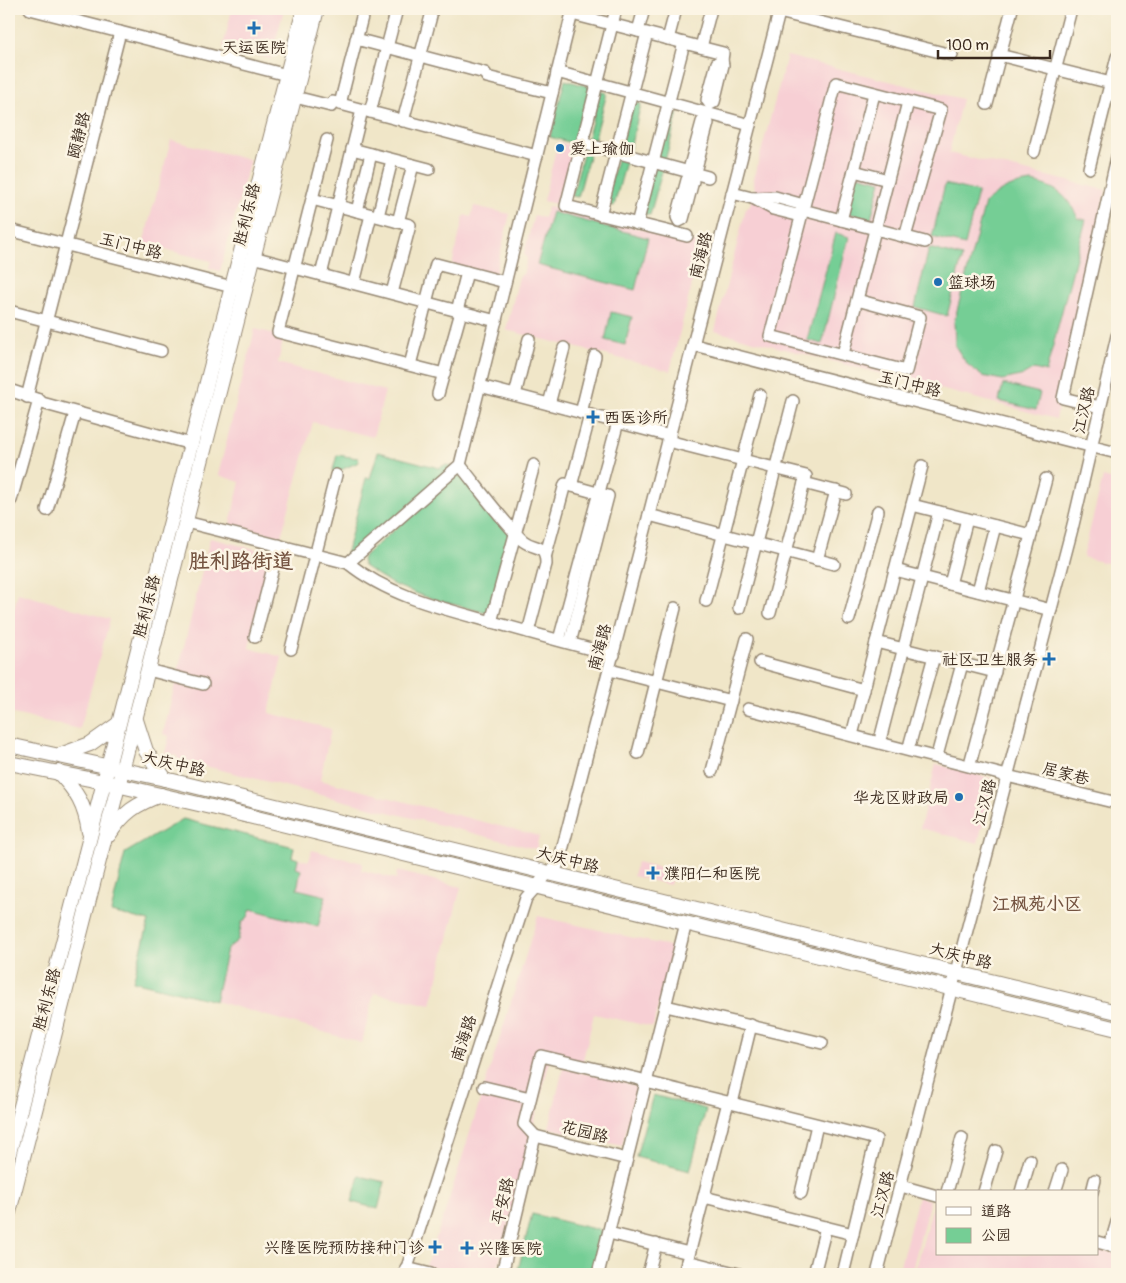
<svg xmlns="http://www.w3.org/2000/svg" width="1126" height="1283" viewBox="0 0 1126 1283" font-family="Pangolin,'LXGW WenKai TC',sans-serif">
	<style>
		.built { fill: #f7cfd4; fill-rule: evenodd }
		.green { fill: #75ce95; stroke: #587c5a }
		.lines { fill: none; stroke-linecap: round; stroke-linejoin: round }
		.minor-casing { stroke: #968873; stroke-width: 14 }
		.major-casing { stroke: #968873; stroke-width: 16 }
		.minor { stroke: #fff; stroke-width: 11 }
		.major { stroke: #fff; stroke-width: 14 }
		.poi-dot { fill: #1f6fb2; stroke: #fcf5e5; stroke-width: 2 }
		.labels { text-anchor: middle; stroke-width: 5; stroke-linejoin: round; paint-order: stroke }
		.poi-label { font-size: 16px; fill: #3b2a1e; stroke: #fcf5e5; text-anchor: start }
		.street-label { font-size: 16px; fill: #3b2a1e; stroke: #fcf5e5 }
		.neighbourhood-label { font-size: 18px; font-weight: bold; fill: #745340; stroke: #fcf5e5 }
		.district-label { font-size: 21px; font-weight: bold; fill: #745340; stroke: #fcf5e5 }
	</style>
	<rect width="100%" height="100%" fill="#fcf5e5"/>
	<filter id="ink" filterUnits="userSpaceOnUse"><feTurbulence type="fractalNoise" baseFrequency=".02" numOctaves="2"/><feDisplacementMap in="SourceGraphic" scale="10" xChannelSelector="R" yChannelSelector="G"/><feConvolveMatrix kernelMatrix="1 2 1 2 8 2 1 2 1" color-interpolation-filters="sRGB"/></filter>
	<filter id="wash" filterUnits="userSpaceOnUse"><feTurbulence type="fractalNoise" baseFrequency=".0096" numOctaves="4" result="noise"/><feDisplacementMap in="SourceGraphic" scale="20" xChannelSelector="R" yChannelSelector="G"/><feGaussianBlur stdDeviation="1.12" result="paint"/><feColorMatrix in="noise" values="0 0 0 0 0 0 0 0 0 0 0 0 0 0 0 0 0 1.4 0 .05"/><feComposite in="paint" operator="in"/></filter>
	<g filter="url(#wash)">
		<rect width="100%" height="100%" fill="#f0e6c8"/>
		<g class="built">
			<polygon points="232,9 284,9 271,59 223,47"/>
			<path d="M787,56L962,99L949,153L1106,190L1056,419L715,331L746,208L750,205L755,188L753,182ZM985,203L1085,220L1045,372L955,346L954,322Z"/>
			<polygon points="171,140 250,160 220,271 209,268 211,261 143,244"/>
			<polygon points="558,142 579,147 564,206 543,201"/>
			<polygon points="474,206 510,214 495,275 452,265 464,215 471,217"/>
			<polygon points="548,206 702,244 670,371 506,330 519,277 523,274 525,267 527,259 524,254 534,215 544,218"/>
			<polygon points="255,329 284,336 278,363 385,391 373,437 313,422 281,537 230,524 240,482 218,475"/>
			<polygon points="1103,477 1117,481 1117,566 1083,557"/>
			<polygon points="210,538 272,553 249,648 282,657 269,713 331,729 320,780 539,836 536,849 177,759 177,756 165,753 169,736 163,734"/>
			<polygon points="18,593 110,619 80,729 9,713 9,628"/>
			<polygon points="936,764 994,779 978,843 920,828"/>
			<polygon points="312,850 363,863 361,870 396,879 397,871 461,887 431,1005 374,993 362,1043 215,1001 227,949 238,940 242,922 248,917 251,909 318,927 297,889 301,870 296,868 298,859 309,861"/>
			<polygon points="637,862 673,871 670,885 633,876"/>
			<polygon points="538,916 673,947 653,1027 594,1014 582,1064 551,1056 496,1274 459,1274 426,1266 444,1215"/>
			<polygon points="563,1068 637,1086 622,1146 549,1128"/>
			<polygon points="918,1197 930,1200 911,1274 898,1274"/>
			<polygon points="934,1201 937,1202 937,1254 1097,1254 1097,1248 1117,1254 1117,1274 914,1274"/>
		</g>
		<g class="green">
			<polygon points="565,80 594,88 580,145 550,137"/>
			<polygon points="600,91 607,93 594,141 587,140"/>
			<polygon points="633,102 641,104 629,152 620,150"/>
			<polygon points="669,110 678,113 665,161 656,159"/>
			<polygon points="585,147 591,149 578,197 572,196"/>
			<polygon points="618,156 627,158 614,206 605,204"/>
			<polygon points="654,165 663,168 650,215 642,213"/>
			<polygon points="857,175 881,181 871,219 848,213"/>
			<path d="M1032,182C1058,188 1066,194 1078,218L1086,220L1046,372L1034,369L1024,375L1003,380L982,376L967,364L955,346L954,322L985,203C1003,188 1009,185 1032,182Z"/>
			<polygon points="945,184 978,192 965,245 932,237"/>
			<polygon points="552,212 648,238 635,290 537,265"/>
			<polygon points="836,233 849,237 822,344 807,340"/>
			<polygon points="929,248 962,257 947,316 915,307"/>
			<polygon points="611,312 632,317 625,345 605,340"/>
			<polygon points="1003,384 1040,393 1036,410 999,401"/>
			<polygon points="378,452 439,468 445,465 453,466 352,556 346,555 366,478 370,478"/>
			<polygon points="337,455 358,458 359,462 334,473 333,470"/>
			<polygon points="458,476 461,477 510,532 510,536 490,610 486,613 423,596 392,584 364,566 362,561 363,557 455,477"/>
			<polygon points="183,819 294,847 292,857 298,859 296,868 301,870 297,889 326,896 318,927 251,909 248,917 242,922 238,940 227,949 215,1001 133,981 149,921 111,912 125,853"/>
			<polygon points="653,1095 706,1109 690,1171 636,1157"/>
			<polygon points="359,1176 385,1182 378,1209 352,1202"/>
			<polygon points="532,1214 603,1231 593,1274 517,1274"/>
		</g>
	</g>
	<g filter="url(#ink)">
		<g class="lines">
			<defs>
				<g id="minor">
					<polyline points="30,9 287,75"/>
					<polyline points="616,9 566,206 687,236"/>
					<polyline points="779,12 952,55"/>
					<polyline points="572,14 723,53 722,60"/>
					<polyline points="638,31 644,9"/>
					<polyline points="356,39 485,73 487,77 552,93"/>
					<polyline points="668,39 676,9"/>
					<polyline points="701,47 711,9"/>
					<polyline points="999,55 1111,83"/>
					<polygon points="722,60 723,65 714,102 710,104 707,100 717,63"/>
					<polyline points="557,72 750,125"/>
					<polyline points="295,97 331,106 333,102 537,156"/>
					<polyline points="340,104 364,9"/>
					<polyline points="987,104 1012,9"/>
					<polyline points="370,112 397,9"/>
					<polygon points="706,119 708,123 696,168 692,170 690,166 702,122"/>
					<polyline points="403,121 431,16"/>
					<polyline points="327,140 278,332 444,374"/>
					<polyline points="582,143 708,177"/>
					<polyline points="352,149 429,169"/>
					<polyline points="1034,152 1071,9"/>
					<polyline points="1089,168 1117,57"/>
					<polyline points="854,171 888,180"/>
					<polygon points="691,177 693,181 683,219 679,221 677,217 687,180"/>
					<polyline points="732,193 752,198 775,197 800,204 803,210 925,242"/>
					<polyline points="753,198 773,209 797,215 803,210"/>
					<polyline points="312,199 410,225 392,293"/>
					<polyline points="357,211 371,154"/>
					<polyline points="600,215 647,33"/>
					<polyline points="378,216 392,160"/>
					<polyline points="841,220 874,94"/>
					<polyline points="398,222 413,165"/>
					<polyline points="637,224 684,43"/>
					<polyline points="9,230 240,289"/>
					<polyline points="253,257 496,321"/>
					<polyline points="321,275 362,110"/>
					<polyline points="354,283 371,215"/>
					<polyline points="857,300 920,317 906,371 770,336 836,83 941,110 905,237"/>
					<polyline points="9,311 161,351"/>
					<polyline points="457,311 467,272"/>
					<polyline points="694,345 1117,453"/>
					<polyline points="843,354 908,102"/>
					<polyline points="410,365 436,264 505,282"/>
					<polyline points="480,386 670,436"/>
					<polyline points="9,390 39,400 42,403 191,444"/>
					<polyline points="438,394 461,312"/>
					<polyline points="515,395 529,339"/>
					<polyline points="27,397 120,32"/>
					<polyline points="549,404 564,348"/>
					<polyline points="1100,407 1063,398 1117,157"/>
					<polyline points="581,413 595,356"/>
					<polyline points="668,441 806,476 804,483 846,494"/>
					<path d="M460,465C480,490 499,517 522,540C535,551 546,542 546,564L528,632"/>
					<polyline points="571,486 590,415"/>
					<polyline points="11,500 39,400"/>
					<polyline points="912,505 1031,535"/>
					<polyline points="47,510 75,413"/>
					<polyline points="649,515 834,564"/>
					<path d="M186,522L348,563C390,597 445,609 496,623C535,634 575,645 614,655"/>
					<polyline points="546,554 565,484 608,496 570,643"/>
					<polyline points="817,560 836,491"/>
					<polyline points="348,563 460,465 573,9"/>
					<polyline points="895,570 1051,610"/>
					<polyline points="950,584 967,519"/>
					<polyline points="978,591 995,526"/>
					<polyline points="706,601 760,395"/>
					<polyline points="739,608 793,401"/>
					<polyline points="770,613 804,483"/>
					<polyline points="849,619 878,511"/>
					<polyline points="491,622 534,465"/>
					<polyline points="255,637 279,545"/>
					<polyline points="559,640 618,422"/>
					<polyline points="876,642 995,672"/>
					<polyline points="291,649 336,475"/>
					<polyline points="760,662 864,690"/>
					<polyline points="148,670 203,684"/>
					<polyline points="610,670 731,701"/>
					<polyline points="748,709 1007,776 1117,803"/>
					<polyline points="852,735 922,466"/>
					<polyline points="881,736 939,512"/>
					<polyline points="910,743 934,656"/>
					<polyline points="938,752 962,664"/>
					<polyline points="638,753 675,608"/>
					<polyline points="971,760 1046,479"/>
					<polyline points="712,771 747,639"/>
					<polyline points="666,1006 822,1043"/>
					<polyline points="484,1087 530,1098"/>
					<polyline points="732,1103 751,1025"/>
					<polyline points="535,1136 524,1124 541,1056 639,1079 646,1082 876,1139 843,1274"/>
					<polyline points="535,1136 627,1159"/>
					<polyline points="901,1186 937,1196"/>
					<polyline points="947,1192 962,1138"/>
					<polyline points="984,1192 996,1151"/>
					<polyline points="1021,1192 1030,1160"/>
					<polyline points="1055,1192 1062,1170"/>
					<polyline points="1092,1192 1095,1180"/>
					<polyline points="801,1193 817,1125"/>
					<polyline points="704,1197 853,1234"/>
					<polyline points="609,1233 689,1253"/>
					<polyline points="1097,1242 1116,1247"/>
					<polyline points="1110,1246 1117,1222"/>
					<polyline points="687,1261 739,1274"/>
					<polyline points="406,1268 431,1274"/>
					<polyline points="405,1274 526,898 548,873 557,866 560,858 780,9"/>
					<polyline points="502,1274 535,1136"/>
					<polyline points="598,1274 686,923"/>
					<polyline points="648,1274 656,1244"/>
					<polyline points="684,1274 728,1102"/>
					<polyline points="814,1274 826,1227"/>
					<polyline points="877,1274 1073,525 1117,336"/>
				</g>
				<g id="major">
					<polyline points="136,720 146,751 165,779"/>
					<polyline points="9,745 165,779 1117,1012"/>
					<polyline points="60,755 90,744 118,724"/>
					<polyline points="9,763 104,782 220,809 1117,1029"/>
					<path d="M58,772C77,792 85,805 89,832"/>
					<path d="M109,835C123,813 136,804 161,795"/>
					<polyline points="9,1153 157,575 304,9"/>
					<polyline points="9,1212 317,9"/>
				</g>
			</defs>
			<use href="#minor" class="minor-casing"/>
			<use href="#major" class="major-casing"/>
			<use href="#minor" class="minor"/>
			<use href="#major" class="major"/>
		</g>
	</g>
	<g class="poi-dot">
		<path d="M251.5 20.5h5v5h5v5h-5v5h-5v-5h-5v-5h5z"/>
		<circle cx="560" cy="148" r="5"/>
		<circle cx="938" cy="282" r="5"/>
		<path d="M590.5 409.5h5v5h5v5h-5v5h-5v-5h-5v-5h5z"/>
		<path d="M1046.5 651.5h5v5h5v5h-5v5h-5v-5h-5v-5h5z"/>
		<circle cx="959" cy="797" r="5"/>
		<path d="M650.5 865.5h5v5h5v5h-5v5h-5v-5h-5v-5h5z"/>
		<path d="M432.5 1239.5h5v5h5v5h-5v5h-5v-5h-5v-5h5z"/>
		<path d="M464.5 1240.5h5v5h5v5h-5v5h-5v-5h-5v-5h5z"/>
	</g>
	<g class="labels">
		<g class="poi-label">
			<text x="254" y="53" text-anchor="middle">天运医院</text>
			<text x="570" y="154">爱上瑜伽</text>
			<text x="948" y="288">篮球场</text>
			<text x="604" y="423">西医诊所</text>
			<text x="1038" y="665" text-anchor="end">社区卫生服务</text>
			<text x="949" y="803" text-anchor="end">华龙区财政局</text>
			<text x="664" y="879">濮阳仁和医院</text>
			<text x="424" y="1253" text-anchor="end">兴隆医院预防接种门诊</text>
			<text x="478" y="1254">兴隆医院</text>
		</g>
		<g class="street-label">
			<text transform="translate(78 135) rotate(-76)" y="6">颐静路</text>
			<text transform="translate(246 214) rotate(-76)" y="6">胜利东路</text>
			<text transform="translate(131 245) rotate(14)" y="6">玉门中路</text>
			<text transform="translate(700 255) rotate(-76)" y="6">南海路</text>
			<text transform="translate(910 383) rotate(14)" y="6">玉门中路</text>
			<text transform="translate(1083 410) rotate(-77)" y="6">江汉路</text>
			<text transform="translate(146 606) rotate(-76)" y="6">胜利东路</text>
			<text transform="translate(599 647) rotate(-75)" y="6">南海路</text>
			<text transform="translate(174 763) rotate(13)" y="6">大庆中路</text>
			<text transform="translate(1066 773) rotate(14)" y="6">居家巷</text>
			<text transform="translate(984 802) rotate(-75)" y="6">江汉路</text>
			<text transform="translate(568 859) rotate(14)" y="6">大庆中路</text>
			<text transform="translate(961 955) rotate(14)" y="6">大庆中路</text>
			<text transform="translate(46 999) rotate(-75)" y="6">胜利东路</text>
			<text transform="translate(463 1038) rotate(-72)" y="6">南海路</text>
			<text transform="translate(585 1131) rotate(14)" y="6">花园路</text>
			<text transform="translate(882 1194) rotate(-75)" y="6">江汉路</text>
			<text transform="translate(502 1201) rotate(-77)" y="6">平安路</text>
		</g>
		<g class="neighbourhood-label">
			<text x="1037" y="910">江枫苑小区</text>
		</g>
		<g class="district-label">
			<text x="241" y="568">胜利路街道</text>
		</g>
	</g>
	<rect width="1126" height="1283" fill="none" stroke="#fcf5e5" stroke-width="30"/>
	<rect x="936" y="1190" width="162" height="65" fill="#fcf5e5" stroke="#afa495"/>
	<rect x="946" y="1207" width="25" height="8" fill="#ffffff" stroke="#afa495"/>
	<text x="981" y="1216" font-size="15" fill="#3b2a1e">道路</text>
	<rect x="946" y="1228" width="25" height="15" fill="#75ce95" stroke="#afa495"/>
	<text x="981" y="1240" font-size="15" fill="#3b2a1e">公园</text>
	<path d="M938 50v8h112v-8" fill="none" stroke="#3b2a1e" stroke-width="2.5"/>
	<text x="946" y="50" font-size="15" fill="#3b2a1e" stroke="#fcf5e5" stroke-width="4" paint-order="stroke">100 m</text>
</svg>
